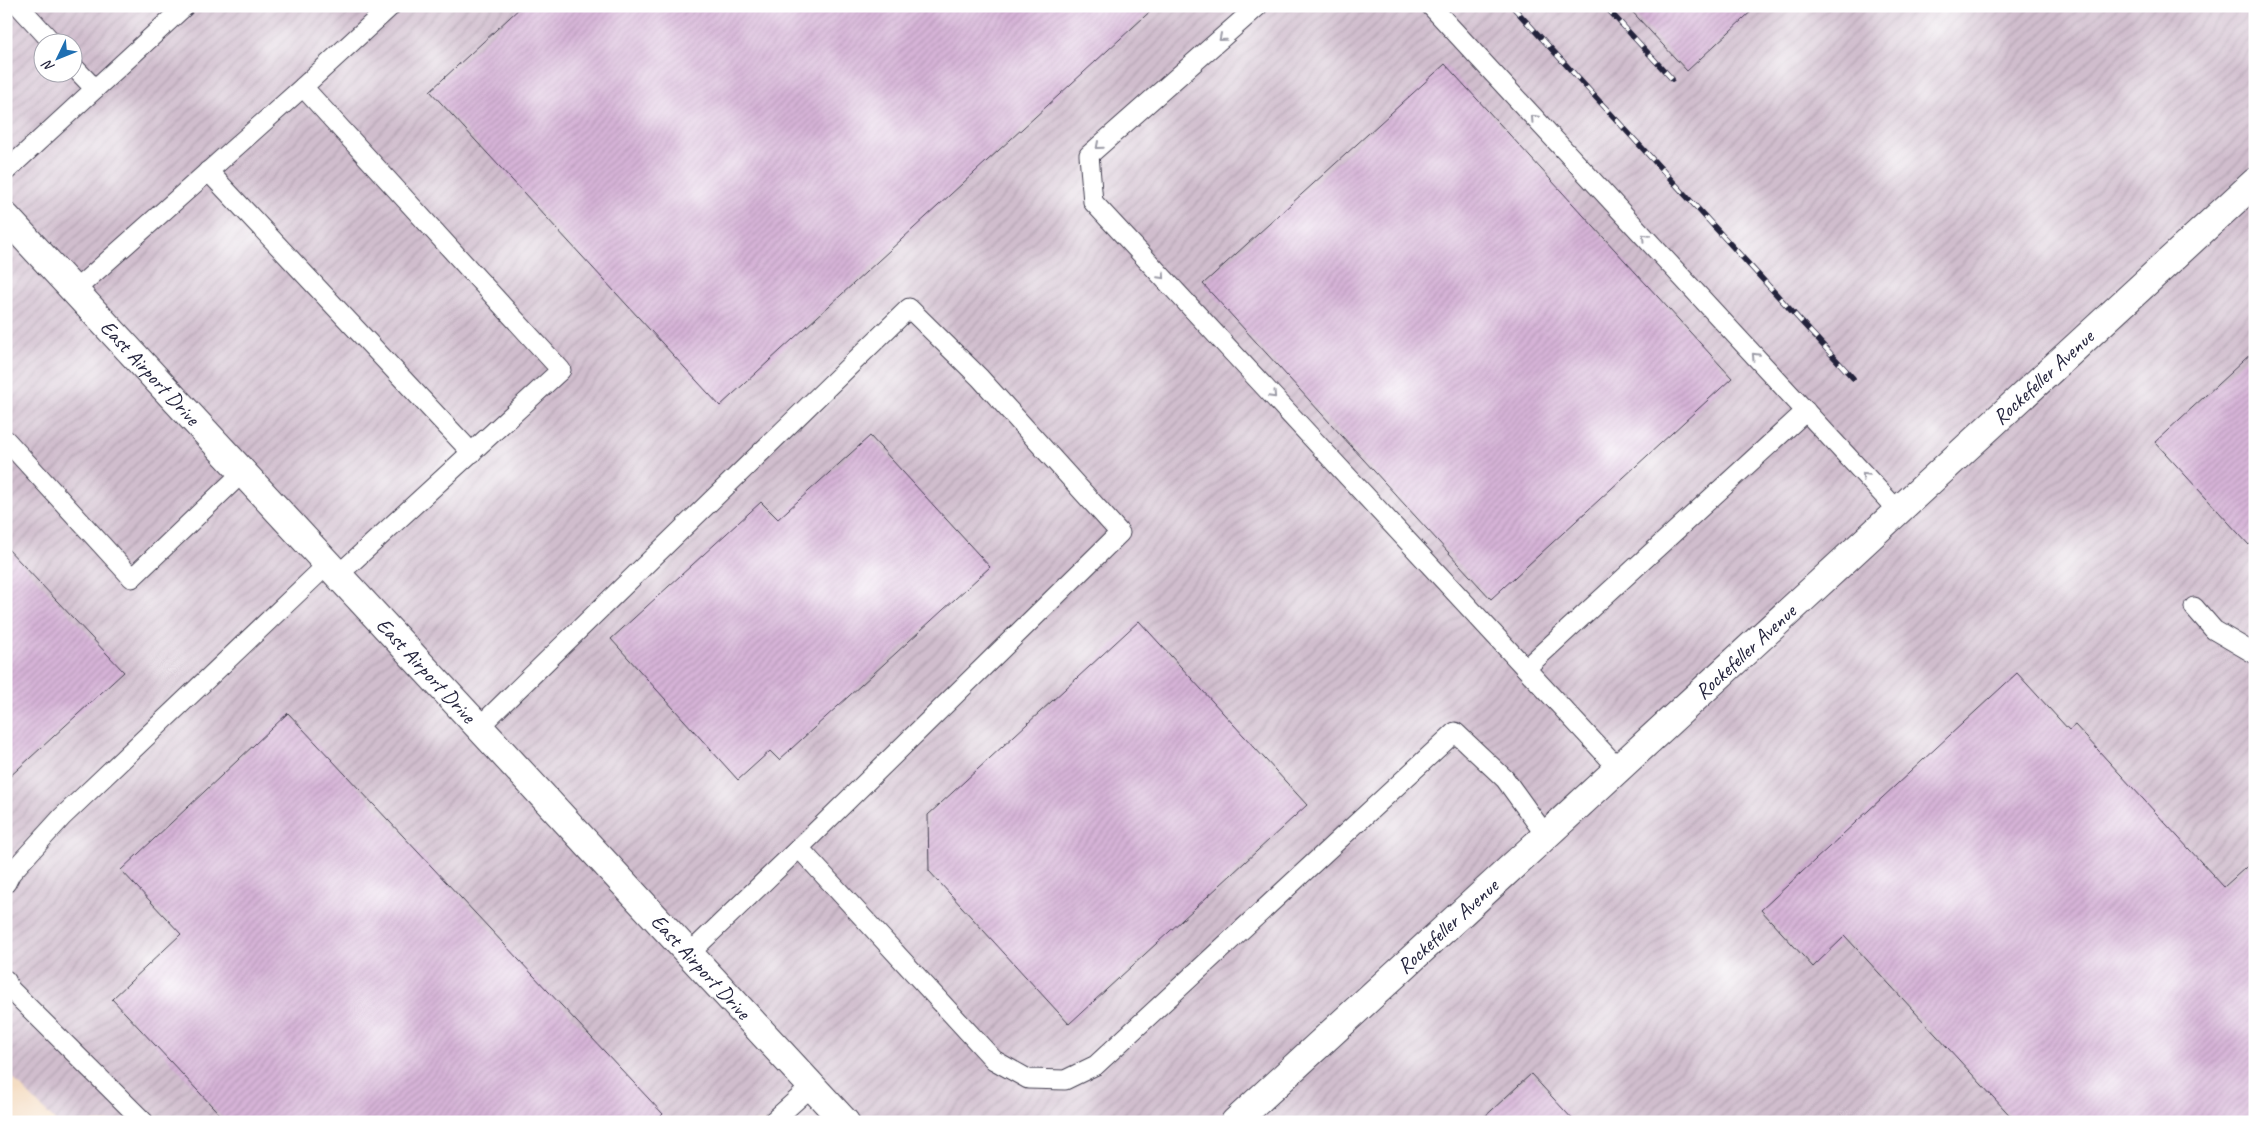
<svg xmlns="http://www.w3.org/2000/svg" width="2261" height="1128" viewBox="0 0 2261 1128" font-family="Caveat,sans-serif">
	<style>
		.industrial { fill: url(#industrial-furrows); fill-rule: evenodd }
		.building { fill: url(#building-hatch) }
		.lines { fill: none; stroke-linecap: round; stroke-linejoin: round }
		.lane-casing { stroke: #423e4f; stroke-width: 21 }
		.street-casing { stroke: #423e4f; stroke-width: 30 }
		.secondary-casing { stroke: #423e4f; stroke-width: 30 }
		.lane { stroke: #fff; stroke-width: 19 }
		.street { stroke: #fff; stroke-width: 28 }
		.secondary { stroke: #fff; stroke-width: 28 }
		.rail-casing { stroke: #22223b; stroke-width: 5.5 }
		.rail { stroke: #fff; stroke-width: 4; stroke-dasharray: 11; stroke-linecap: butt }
		.oneway { stroke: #9c9ca7 }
		.labels { text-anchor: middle; stroke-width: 4.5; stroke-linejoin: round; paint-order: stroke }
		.street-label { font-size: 21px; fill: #22223b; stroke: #fff }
	</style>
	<defs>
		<pattern id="industrial-furrows" width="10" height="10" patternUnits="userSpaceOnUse" patternTransform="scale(1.25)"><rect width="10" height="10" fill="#d0bdcd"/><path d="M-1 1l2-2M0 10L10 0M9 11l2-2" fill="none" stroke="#b2a2b1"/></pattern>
		<pattern id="building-hatch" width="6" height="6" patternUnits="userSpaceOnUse" patternTransform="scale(1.25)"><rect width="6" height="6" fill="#d6b3d7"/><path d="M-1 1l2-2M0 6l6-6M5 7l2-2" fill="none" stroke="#b79ab9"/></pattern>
	</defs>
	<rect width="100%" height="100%" fill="#fff"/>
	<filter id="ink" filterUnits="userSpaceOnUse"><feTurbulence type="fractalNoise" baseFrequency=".02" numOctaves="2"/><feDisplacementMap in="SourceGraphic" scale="10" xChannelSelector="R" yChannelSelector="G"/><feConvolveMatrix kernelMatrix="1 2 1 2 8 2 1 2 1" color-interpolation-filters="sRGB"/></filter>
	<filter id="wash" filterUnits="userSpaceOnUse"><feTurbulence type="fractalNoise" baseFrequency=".0096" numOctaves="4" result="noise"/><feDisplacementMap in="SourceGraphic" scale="20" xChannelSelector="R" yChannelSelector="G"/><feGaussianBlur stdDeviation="1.12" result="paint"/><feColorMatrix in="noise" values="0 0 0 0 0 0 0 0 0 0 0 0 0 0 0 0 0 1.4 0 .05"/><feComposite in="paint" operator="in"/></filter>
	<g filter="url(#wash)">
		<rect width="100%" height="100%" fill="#f4ddc3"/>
		<path class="industrial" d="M6,6H2255V1122H56L6,1071ZM42,42H72V72H42Z"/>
		<g id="blocks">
			<g class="building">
				<polygon points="522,6 1156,6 720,406 430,91"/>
				<polygon points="1627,6 1757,6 1687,71"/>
				<polygon points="1445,64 1732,378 1491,599 1203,284"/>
				<polygon points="2255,350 2255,539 2249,545 2155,442"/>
				<polygon points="870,436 990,567 779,760 770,751 738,780 611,639 761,502 778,519"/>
				<polygon points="6,547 124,672 6,780"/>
				<polygon points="1139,621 1307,805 1069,1024 929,871 928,815"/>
				<polygon points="2017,673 2069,730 2075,725 2224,887 2255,859 2255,1122 2016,1122 1845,936 1813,967 1761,910"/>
				<polygon points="288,713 663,1114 655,1122 227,1122 112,999 181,934 121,870"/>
				<polygon points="1531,1074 1575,1122 1479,1122"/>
			</g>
		</g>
	</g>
	<g filter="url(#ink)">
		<use href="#blocks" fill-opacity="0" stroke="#423e4f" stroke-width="1"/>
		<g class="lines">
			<defs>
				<g id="lane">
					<polyline points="19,6 52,42"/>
					<polyline points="1258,6 1089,155 1093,202 1619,769"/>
					<polyline points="1431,6 1899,512"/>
					<polyline points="72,65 95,89"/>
					<polyline points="6,171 185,6"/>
					<polyline points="208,171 472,453"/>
					<polyline points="74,291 303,87"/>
					<polyline points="6,440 132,578 243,472"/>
					<polyline points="338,575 561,370 303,87 391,6"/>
					<polyline points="2194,607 2214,630 2255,654"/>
					<polyline points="1526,668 1806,411"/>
					<polyline points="479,727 909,308 980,378 1120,533 799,848 994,1060 1028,1079 1065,1080 1096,1065 1455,732 1505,779 1546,836"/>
					<polyline points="6,883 11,873 62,817 328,564"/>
					<polyline points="689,954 799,848"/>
					<polyline points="6,980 10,989 144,1122"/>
					<polyline points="772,1122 812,1086"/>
				</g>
				<g id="street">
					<path id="s1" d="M1235,1122L2255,182"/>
				</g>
				<g id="secondary">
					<path id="s2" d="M6,217L845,1122"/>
				</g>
			</defs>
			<use href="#lane" class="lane-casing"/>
			<use href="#street" class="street-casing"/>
			<use href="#secondary" class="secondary-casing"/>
			<use href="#lane" class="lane"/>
			<use href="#street" class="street"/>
			<use href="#secondary" class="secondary"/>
			<defs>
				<g id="rail">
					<polyline points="1512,6 1853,378"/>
					<polyline points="1605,6 1672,79"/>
				</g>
			</defs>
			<use href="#rail" class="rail-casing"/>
			<use href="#rail" class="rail"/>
		</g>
		<defs><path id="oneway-chevron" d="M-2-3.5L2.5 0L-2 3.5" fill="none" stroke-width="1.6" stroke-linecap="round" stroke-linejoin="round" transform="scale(1.25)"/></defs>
		<g class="oneway">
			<use href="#oneway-chevron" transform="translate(1222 38) rotate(139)"/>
			<use href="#oneway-chevron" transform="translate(1534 118) rotate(-133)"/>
			<use href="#oneway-chevron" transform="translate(1099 146) rotate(139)"/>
			<use href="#oneway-chevron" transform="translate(1645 237) rotate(-133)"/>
			<use href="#oneway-chevron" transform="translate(1162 276) rotate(47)"/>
			<use href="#oneway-chevron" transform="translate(1755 356) rotate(-133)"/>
			<use href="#oneway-chevron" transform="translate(1273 395) rotate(47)"/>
			<use href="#oneway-chevron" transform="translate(1865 476) rotate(-133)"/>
		</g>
	</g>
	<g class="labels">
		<g class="street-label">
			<text dy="7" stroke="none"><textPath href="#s2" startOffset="212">East Airport Drive</textPath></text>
			<text dy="7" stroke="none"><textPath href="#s1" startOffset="1099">Rockefeller Avenue</textPath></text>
			<text dy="7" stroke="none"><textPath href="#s1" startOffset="694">Rockefeller Avenue</textPath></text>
			<text dy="7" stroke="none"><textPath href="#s2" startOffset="618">East Airport Drive</textPath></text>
			<text dy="7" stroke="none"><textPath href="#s1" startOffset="289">Rockefeller Avenue</textPath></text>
			<text dy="7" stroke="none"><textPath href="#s2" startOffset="1022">East Airport Drive</textPath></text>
		</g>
	</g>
	<rect width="2261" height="1128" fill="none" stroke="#fff" stroke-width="25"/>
	<g transform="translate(58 58) rotate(227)"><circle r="24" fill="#ffffff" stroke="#a7a7b1"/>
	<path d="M0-4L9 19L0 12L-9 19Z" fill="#1f6fb2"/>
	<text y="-8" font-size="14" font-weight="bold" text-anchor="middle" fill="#22223b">N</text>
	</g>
</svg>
